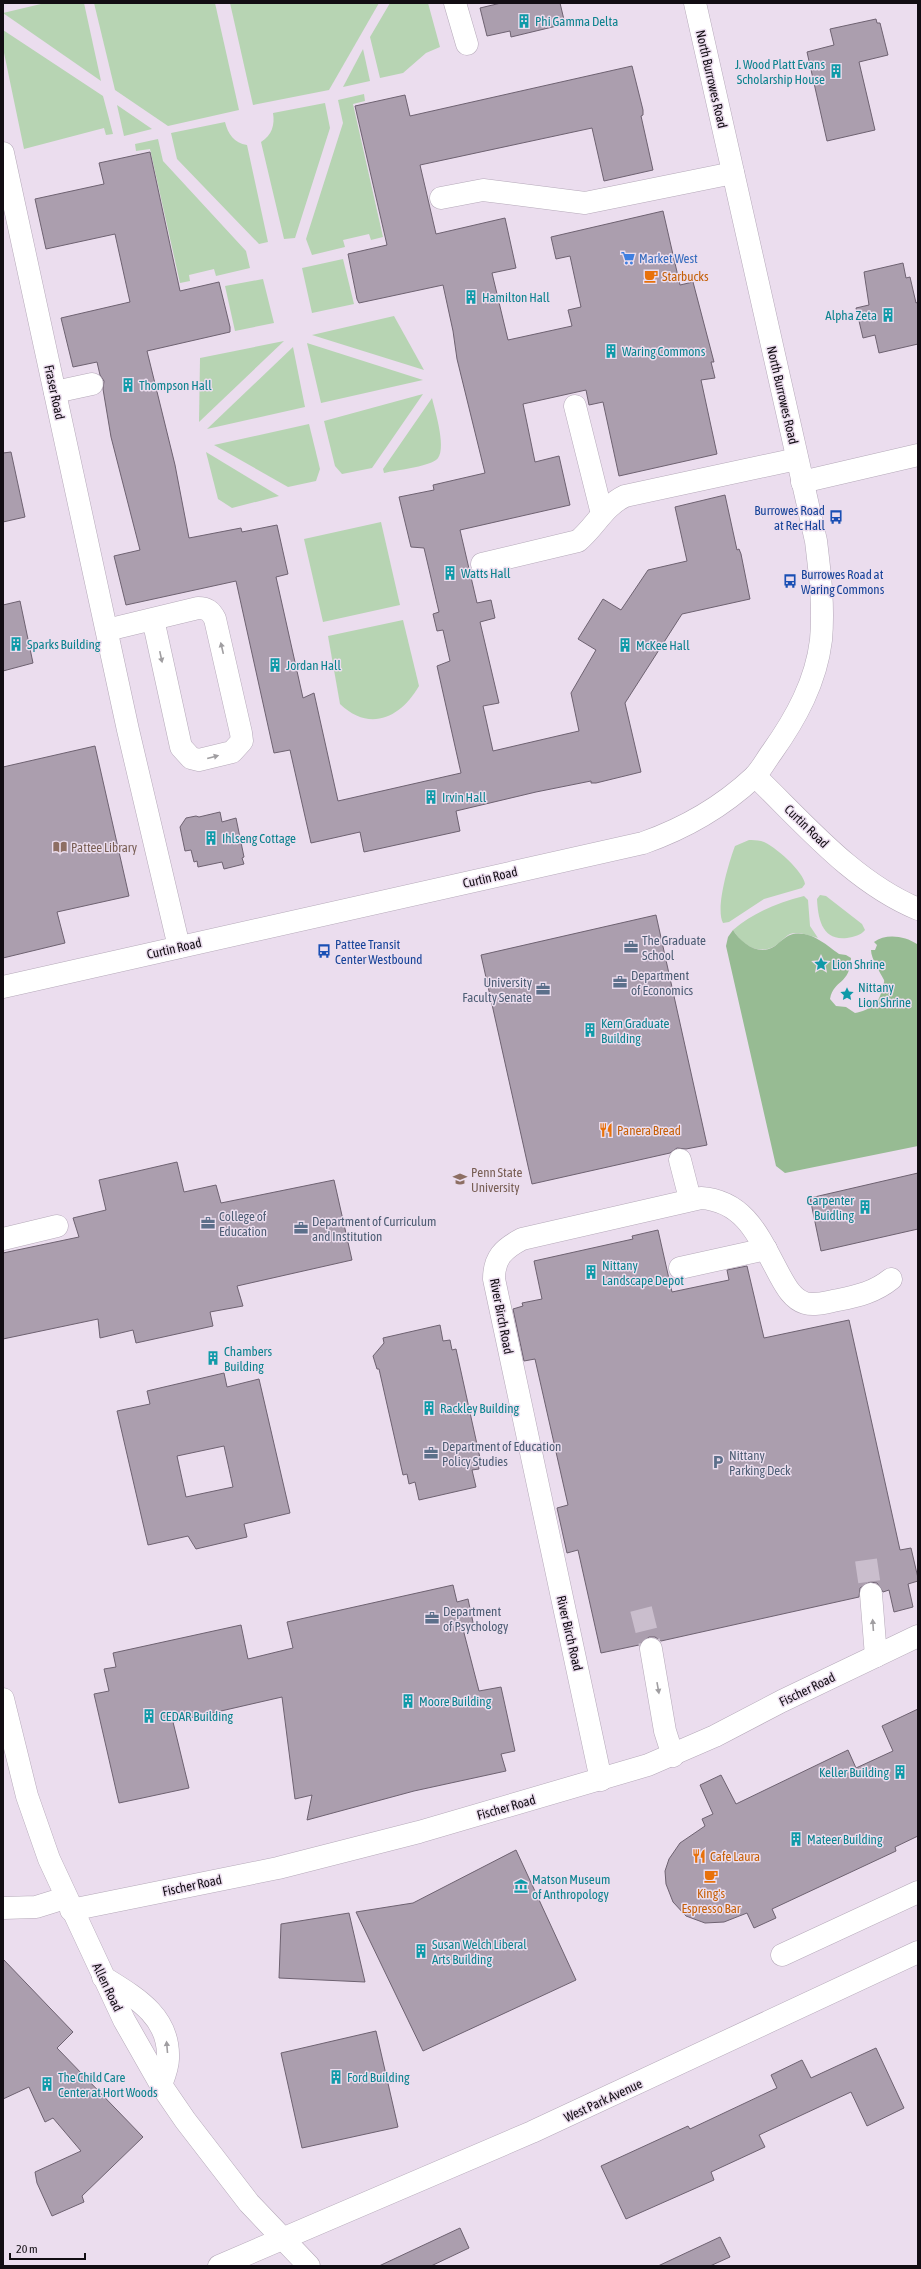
<svg xmlns="http://www.w3.org/2000/svg" width="921" height="2269" viewBox="0 0 921 2269" font-family="'Asap Condensed',sans-serif">
	<style>
		.green { fill: #b7d4b3 }
		.forest { fill: #97bb93 }
		.building { fill: #ab9eae; stroke: #6e6271; fill-rule: evenodd }
		.lines { fill: none; stroke-linecap: round; stroke-linejoin: round }
		.minor-tunnel { stroke: #cabecd; stroke-width: 22; stroke-dasharray: 22 11; stroke-linecap: butt }
		.minor-casing { stroke: #b5a9b9; stroke-width: 23 }
		.major-casing { stroke: #b5a9b9; stroke-width: 23 }
		.minor { stroke: #fff; stroke-width: 22 }
		.major { stroke: #fff; stroke-width: 22 }
		.oneway { fill: #a09ea1 }
		.labels { text-anchor: middle; stroke-width: 3; stroke-linejoin: round; paint-order: stroke }
		.culture-label { font-size: 13px; fill: #0d838f; stroke: #ebddee; text-anchor: start }
		.street-label { font-size: 13px; fill: #120d13; stroke: #ebddee }
		.shop-label { font-size: 13px; fill: #366cbe; stroke: #ebddee; text-anchor: start }
		.food-label { font-size: 13px; fill: #c56008; stroke: #ebddee; text-anchor: start }
		.transit-label { font-size: 13px; fill: #164399; stroke: #ebddee; text-anchor: start }
		.education-label { font-size: 13px; fill: #785e54; stroke: #ebddee; text-anchor: start }
		.service-label { font-size: 13px; fill: #4e5e75; stroke: #ebddee; text-anchor: start }
	</style>
	<rect width="100%" height="100%" fill="#ebddee"/>
	<g class="green">
		<polygon points="45,3 84,3 101,81 3,13"/>
		<polygon points="94,3 215,3 239,110 168,126 115,90"/>
		<polygon points="230,3 379,3 329,90 253,105"/>
		<polygon points="390,3 428,3 440,47 426,53 403,73 380,78 370,37"/>
		<polygon points="3,30 103,96 113,134 106,135 104,128 24,149 3,48"/>
		<polygon points="363,49 370,81 343,87"/>
		<polygon points="364,94 365,101 353,104 383,237 371,240 369,234 343,240 345,247 312,255 306,239 343,123 338,100"/>
		<path d="M325,103L330,128L295,238L284,239L261,142C272,135 275,125 273,113Z"/>
		<polygon points="117,105 152,129 124,136"/>
		<path d="M225,122C228,134 234,143 247,145L268,242L259,244L177,159L171,133Z"/>
		<polygon points="158,139 163,161 246,251 250,268 216,276 214,269 189,275 190,281 180,283 150,149 136,151 135,144"/>
		<polygon points="343,259 354,304 312,313 302,268"/>
		<polygon points="263,279 274,323 235,331 225,286"/>
		<polygon points="394,316 424,370 312,335"/>
		<polygon points="284,341 199,422 200,358"/>
		<polygon points="307,343 423,380 321,403"/>
		<polygon points="293,347 305,407 207,429"/>
		<polygon points="423,394 372,468 342,474 335,466 324,421"/>
		<path d="M432,398C435,411 448,452 436,460C426,467 397,470 384,473L383,469Z"/>
		<polygon points="309,424 320,469 316,481 288,487 214,445"/>
		<polygon points="206,452 279,496 232,508 218,499"/>
		<polygon points="381,522 400,605 323,622 304,539"/>
		<path d="M403,620L419,686C401,717 370,733 340,704L328,636Z"/>
		<path d="M749,840C752,840 757,840 761,841C773,844 804,872 805,884L802,888L764,899L729,922L723,923C715,908 729,862 735,846Z"/>
		<path d="M820,895L826,896L862,924L865,930C861,935 854,937 847,938C822,941 818,919 817,899Z"/>
		<path d="M804,896L808,900L810,926L818,938C811,936 798,931 790,934C784,937 779,944 773,947C756,955 741,943 733,930C754,912 777,903 804,896Z"/>
	</g>
	<path class="forest" d="M733,930C741,943 759,957 775,946C780,942 787,935 793,934C812,931 826,945 839,954L846,955L851,958C850,985 834,979 830,999L836,1006L846,1007L855,1013C870,1010 880,1004 882,988C882,985 885,983 884,980C880,972 871,959 871,950H875L877,945L874,942C886,933 905,936 917,944L918,1146L785,1173L776,1166L726,946L728,937Z"/>
	<g class="building">
		<polygon points="501,3 560,3 565,24 511,37 510,31 487,36 480,8"/>
		<polygon points="876,19 877,23 880,23 888,55 859,62 875,130 827,141 807,52 834,45 830,29"/>
		<polygon points="632,66 643,110 643,115 641,116 653,170 604,181 592,128 420,165 436,234 505,218 516,268 492,273 508,340 572,326 568,310 581,307 570,256 556,259 551,237 663,211 680,285 693,282 714,362 711,362 715,378 701,380 717,454 619,476 603,402 589,405 586,390 523,404 535,462 559,456 570,505 460,530 477,603 491,600 495,618 480,622 499,703 483,706 493,751 579,731 571,693 596,650 578,639 603,599 621,610 648,570 687,561 675,507 725,495 737,550 739,549 741,554 750,599 682,614 625,703 641,772 596,783 591,783 591,781 536,792 456,811 460,831 364,852 360,832 311,843 290,750 274,753 236,581 126,605 114,556 140,550 111,437 103,389 104,381 100,375 97,362 73,367 61,318 130,302 115,234 46,249 35,199 104,184 99,163 150,152 180,291 219,282 230,327 230,332 147,351 175,465 189,538 241,528 242,532 277,525 288,574 276,577 303,698 314,693 338,801 461,773 437,666 450,661 443,630 437,631 433,614 439,612 424,548 411,547 399,497 434,490 433,485 485,473 457,359 453,331 443,285 359,303 357,299 348,254 387,245 355,106 405,95 410,116"/>
		<polygon points="903,263 906,278 910,277 916,303 918,302 918,344 879,353 875,335 863,338 856,308 869,305 864,272"/>
		<polygon points="11,452 25,517 3,522 3,453"/>
		<polygon points="20,601 33,663 3,671 3,605"/>
		<polygon points="95,746 129,896 57,912 65,943 3,958 3,767"/>
		<polygon points="220,812 222,822 236,818 244,857 242,858 244,864 224,869 222,862 198,867 197,861 194,862 191,850 185,851 180,827 186,818 196,816 199,817"/>
		<polygon points="656,915 707,1145 686,1149 677,1148 670,1153 532,1184 481,955"/>
		<polygon points="177,1162 184,1192 216,1185 221,1203 334,1180 352,1260 237,1286 243,1306 210,1312 213,1326 136,1343 133,1330 100,1338 98,1319 3,1339 3,1253 79,1237 73,1218 106,1210 99,1180"/>
		<polygon points="918,1173 918,1229 821,1251 810,1198"/>
		<polygon points="658,1230 672,1292 729,1280 727,1270 747,1266 764,1338 849,1320 900,1550 911,1548 918,1578 918,1581 908,1584 913,1607 894,1612 889,1590 883,1592 877,1583 870,1582 860,1588 859,1597 661,1641 655,1637 649,1637 639,1645 601,1653 578,1550 567,1553 557,1508 568,1505 535,1359 524,1361 513,1309 523,1306 522,1303 542,1299 534,1261 633,1239 632,1236"/>
		<polygon points="440,1325 443,1341 450,1340 452,1350 456,1349 480,1458 477,1459 479,1469 472,1470 476,1487 419,1500 415,1482 409,1484 407,1474 403,1475 379,1369 377,1369 373,1356 384,1343 383,1338"/>
		<path d="M224,1373L227,1387L259,1379L290,1513L244,1524L247,1537L196,1549L188,1536L148,1545L117,1411L150,1404L147,1391ZM224,1446L233,1487L186,1497L177,1456Z"/>
		<polygon points="453,1585 457,1602 468,1599 474,1627 463,1629 479,1691 501,1687 515,1751 501,1754 506,1771 414,1791 307,1820 312,1795 295,1799 282,1697 173,1722 189,1788 119,1803 94,1694 109,1691 104,1669 116,1667 113,1653 241,1625 248,1659 293,1648 287,1622"/>
		<polygon points="918,1709 918,1836 895,1847 896,1851 772,1909 776,1918 754,1928 747,1913 724,1922 705,1923 686,1916 673,1902 666,1884 665,1871 669,1859 680,1843 705,1826 702,1819 713,1814 700,1785 721,1775 736,1804 848,1750 856,1768 893,1751 882,1726"/>
		<polygon points="516,1850 576,1980 423,2051 356,1912 413,1903"/>
		<polygon points="349,1913 365,1982 279,1978 281,1924"/>
		<polygon points="3,1959 73,2032 57,2048 143,2137 82,2196 84,2202 52,2216 37,2183 35,2172 81,2151 53,2118 45,2122 29,2087 3,2099"/>
		<polygon points="376,2031 398,2127 302,2148 281,2053"/>
		<polygon points="876,2048 904,2108 867,2126 851,2092 759,2135 765,2147 711,2172 714,2180 626,2219 601,2166 688,2126 690,2129 777,2088 771,2075 802,2060 811,2078"/>
		<polygon points="460,2228 469,2248 431,2266 379,2266"/>
		<polygon points="720,2237 730,2257 710,2266 658,2266"/>
	</g>
	<g class="lines">
		<g class="minor-tunnel">
			<polyline points="866,1560 871,1594"/>
			<polyline points="641,1609 651,1649"/>
		</g>
		<defs>
			<g id="minor">
				<polyline points="455,3 467,44"/>
				<polyline points="3,153 128,730 179,947"/>
				<polyline points="441,198 483,190 585,203 733,173"/>
				<polyline points="55,392 92,384"/>
				<polyline points="575,406 602,514"/>
				<polyline points="802,482 918,455"/>
				<path d="M482,564L578,541C595,527 604,506 625,496L797,459"/>
				<path d="M107,630L198,608C207,608 211,611 215,619L241,733L242,741L232,752L199,760L191,758L181,747L153,619"/>
				<path d="M755,776C805,824 853,882 918,909"/>
				<path d="M3,987L643,843C683,829 723,806 754,777C761,770 766,760 772,752C796,718 816,682 821,640C824,606 820,574 816,541L695,3"/>
				<polyline points="680,1160 690,1199"/>
				<polyline points="3,1239 57,1226"/>
				<polyline points="680,1268 766,1249"/>
				<polyline points="871,1594 876,1656"/>
				<polyline points="651,1649 665,1731 673,1756"/>
				<polyline points="3,1699 27,1796 49,1859 124,2020 161,2085 185,2120 249,2203 309,2266"/>
				<path d="M601,1780L494,1279C494,1258 503,1249 522,1239L701,1198C746,1201 760,1239 779,1274C785,1285 792,1299 805,1303C815,1306 827,1302 838,1300C858,1296 875,1292 891,1279"/>
				<polyline points="3,1908 36,1907 65,1898"/>
				<polyline points="71,1910 278,1868 419,1832 648,1765 715,1736 782,1701 918,1636"/>
				<polyline points="782,1955 918,1892"/>
				<path d="M103,1977C135,1997 170,2016 168,2059C168,2067 164,2077 161,2085"/>
			</g>
			<polyline id="major" points="219,2266 532,2132 918,1952"/>
		</defs>
		<use href="#minor" class="minor-casing"/>
		<use href="#major" class="major-casing"/>
		<use href="#minor" class="minor"/>
		<use href="#major" class="major"/>
	</g>
	<defs><path id="oneway-solid" d="M-6-.8H1V-3.2L6.5 0L1 3.2V.8H-6Z"/></defs>
	<g class="oneway">
		<use href="#oneway-solid" transform="translate(222 648) rotate(-103)"/>
		<use href="#oneway-solid" transform="translate(161 657) rotate(78)"/>
		<use href="#oneway-solid" transform="translate(213 757) rotate(-15)"/>
		<use href="#oneway-solid" transform="translate(873 1625) rotate(-94)"/>
		<use href="#oneway-solid" transform="translate(658 1688) rotate(80)"/>
		<use href="#oneway-solid" transform="translate(167 2047) rotate(-95)"/>
	</g>
	<defs>
		<symbol id="building-bare" viewBox="-9 -9 18 18"><path d="M-4-6H4V6H1V3H-1V6H-4ZM-2.5-4.3h1.7v1.8h-1.7ZM.8-4.3h1.7v1.8H.8ZM-2.5-1h1.7V.8h-1.7ZM.8-1h1.7V.8H.8Z" fill="#0f9aa8" stroke="#ebddee" stroke-width="2.5" paint-order="stroke"/></symbol>
		<symbol id="supermarket-bare" viewBox="-9 -9 18 18"><path d="M-6-5.5h2.5l.6 2H6L4.5 2H-2.5L-4.4-4H-6ZM-1.5 3.2a1.3 1.3 0 1 0 .1 0ZM3 3.2a1.3 1.3 0 1 0 .1 0Z" fill="#3f7fe0" stroke="#ebddee" stroke-width="2.5" paint-order="stroke"/></symbol>
		<symbol id="cafe-bare" viewBox="-9 -9 18 18"><path d="M-5.5-4.5H6V0H3Q3 3.5 0 3.5H-2.5Q-5.5 3.5-5.5 0ZM3-3.2v2h1.7v-2ZM-6 4.5H4V6H-6Z" fill="#e8710a" stroke="#ebddee" stroke-width="2.5" paint-order="stroke"/></symbol>
		<symbol id="bus-bare" viewBox="-9 -9 18 18"><path d="M-5-6H5V4H4V6H2V4H-2V6H-4V4H-5ZM-3.5-4V0h7V-4ZM-3.5 1.2v1.5H-2V1.2ZM2 1.2v1.5H3.5V1.2Z" fill="#1a4fb4" stroke="#ebddee" stroke-width="2.5" paint-order="stroke"/></symbol>
		<symbol id="library-bare" viewBox="-9 -9 18 18"><path d="M-6-4Q-3-5.5-.7-3.5V5Q-3 3-6 4ZM6-4Q3-5.5 .7-3.5V5Q3 3 6 4Z" fill="#8d6e63" stroke="#ebddee" stroke-width="2.5" paint-order="stroke"/></symbol>
		<symbol id="office-bare" viewBox="-9 -9 18 18"><path d="M-6-3h4V-5.5h4V-3h4V5H-6ZM-1-4.5V-3h2v-1.5ZM-6 0V1H6V0Z" fill="#5c6f8a" stroke="#ebddee" stroke-width="2.5" paint-order="stroke"/></symbol>
		<symbol id="sight-bare" viewBox="-9 -9 18 18"><path d="M0-6L1.8-2.2L6-1.7L2.9 1.2L3.7 5.4L0 3.3L-3.7 5.4L-2.9 1.2L-6-1.7L-1.8-2.2Z" fill="#0f9aa8" stroke="#ebddee" stroke-width="2.5" paint-order="stroke"/></symbol>
		<symbol id="restaurant-bare" viewBox="-9 -9 18 18"><path d="M-5-6h1v4h1v-4h1v4h1v-4h1v5L-1.5 .5V6h-2V.5L-5-1ZM5-6V6H3V1.5H1.5Q1.5-4 5-6Z" fill="#e8710a" stroke="#ebddee" stroke-width="2.5" paint-order="stroke"/></symbol>
		<symbol id="university-bare" viewBox="-9 -9 18 18"><path d="M0-5L7-2L0 1L-7-2ZM-4 1L0 2.5L4 1V4Q0 6-4 4Z" fill="#8d6e63" stroke="#ebddee" stroke-width="2.5" paint-order="stroke"/></symbol>
		<symbol id="parking-bare" viewBox="-9 -9 18 18"><path d="M-3.5-5.5H1a3.5 3.5 0 0 1 0 7H-1V5.5H-3.5ZM-1-3.4V-.6H.8a1.4 1.4 0 0 0 0-2.8Z" fill="#5c6f8a" stroke="#ebddee" stroke-width="2.5" paint-order="stroke"/></symbol>
		<symbol id="museum-bare" viewBox="-9 -9 18 18"><path d="M0-6L6-3V-2H-6V-3ZM-5-1h2V3h-2ZM-1-1h2V3h-2ZM3-1h2V3H3ZM-6 4H6V6H-6Z" fill="#0f9aa8" stroke="#ebddee" stroke-width="2.5" paint-order="stroke"/></symbol>
	</defs>
	<g fill-rule="evenodd">
		<use href="#building-bare" x="514" y="11" width="20" height="20"/>
		<use href="#building-bare" x="826" y="61" width="20" height="20"/>
		<use href="#supermarket-bare" x="618" y="248" width="20" height="20"/>
		<use href="#cafe-bare" x="641" y="266" width="20" height="20"/>
		<use href="#building-bare" x="461" y="287" width="20" height="20"/>
		<use href="#building-bare" x="878" y="305" width="20" height="20"/>
		<use href="#building-bare" x="601" y="341" width="20" height="20"/>
		<use href="#building-bare" x="118" y="375" width="20" height="20"/>
		<use href="#bus-bare" x="826" y="507" width="20" height="20"/>
		<use href="#building-bare" x="440" y="563" width="20" height="20"/>
		<use href="#bus-bare" x="780" y="571" width="20" height="20"/>
		<use href="#building-bare" x="6" y="634" width="20" height="20"/>
		<use href="#building-bare" x="615" y="635" width="20" height="20"/>
		<use href="#building-bare" x="265" y="655" width="20" height="20"/>
		<use href="#building-bare" x="421" y="787" width="20" height="20"/>
		<use href="#building-bare" x="201" y="828" width="20" height="20"/>
		<use href="#library-bare" x="50" y="837" width="20" height="20"/>
		<use href="#office-bare" x="621" y="937" width="20" height="20"/>
		<use href="#bus-bare" x="314" y="941" width="20" height="20"/>
		<use href="#sight-bare" x="811" y="954" width="20" height="20"/>
		<use href="#office-bare" x="610" y="972" width="20" height="20"/>
		<use href="#office-bare" x="533" y="979" width="20" height="20"/>
		<use href="#sight-bare" x="837" y="984" width="20" height="20"/>
		<use href="#building-bare" x="580" y="1020" width="20" height="20"/>
		<use href="#restaurant-bare" x="596" y="1120" width="20" height="20"/>
		<use href="#university-bare" x="450" y="1169" width="20" height="20"/>
		<use href="#building-bare" x="855" y="1197" width="20" height="20"/>
		<use href="#office-bare" x="198" y="1213" width="20" height="20"/>
		<use href="#office-bare" x="291" y="1218" width="20" height="20"/>
		<use href="#building-bare" x="581" y="1262" width="20" height="20"/>
		<use href="#building-bare" x="203" y="1348" width="20" height="20"/>
		<use href="#building-bare" x="419" y="1398" width="20" height="20"/>
		<use href="#office-bare" x="421" y="1443" width="20" height="20"/>
		<use href="#parking-bare" x="708" y="1452" width="20" height="20"/>
		<use href="#office-bare" x="422" y="1608" width="20" height="20"/>
		<use href="#building-bare" x="398" y="1691" width="20" height="20"/>
		<use href="#building-bare" x="139" y="1706" width="20" height="20"/>
		<use href="#building-bare" x="890" y="1762" width="20" height="20"/>
		<use href="#building-bare" x="786" y="1829" width="20" height="20"/>
		<use href="#restaurant-bare" x="689" y="1846" width="20" height="20"/>
		<use href="#cafe-bare" x="701" y="1866" width="20" height="20"/>
		<use href="#museum-bare" x="511" y="1876" width="20" height="20"/>
		<use href="#building-bare" x="411" y="1941" width="20" height="20"/>
		<use href="#building-bare" x="326" y="2067" width="20" height="20"/>
		<use href="#building-bare" x="37" y="2074" width="20" height="20"/>
	</g>
	<g class="labels">
		<g class="culture-label">
			<text x="535" y="26">Phi Gamma Delta</text>
			<text x="825" y="69" text-anchor="end">J. Wood Platt Evans<tspan x="825" dy="15">Scholarship House</tspan></text>
			<text x="482" y="302">Hamilton Hall</text>
			<text x="877" y="320" text-anchor="end">Alpha Zeta</text>
			<text x="622" y="356">Waring Commons</text>
			<text x="139" y="390">Thompson Hall</text>
			<text x="461" y="578">Watts Hall</text>
			<text x="27" y="649">Sparks Building</text>
			<text x="636" y="650">McKee Hall</text>
			<text x="286" y="670">Jordan Hall</text>
			<text x="442" y="802">Irvin Hall</text>
			<text x="222" y="843">Ihlseng Cottage</text>
			<text x="832" y="969">Lion Shrine</text>
			<text x="858" y="992">Nittany<tspan x="858" dy="15">Lion Shrine</tspan></text>
			<text x="601" y="1028">Kern Graduate<tspan x="601" dy="15">Building</tspan></text>
			<text x="854" y="1205" text-anchor="end">Carpenter<tspan x="854" dy="15">Buidling</tspan></text>
			<text x="602" y="1270">Nittany<tspan x="602" dy="15">Landscape Depot</tspan></text>
			<text x="224" y="1356">Chambers<tspan x="224" dy="15">Building</tspan></text>
			<text x="440" y="1413">Rackley Building</text>
			<text x="419" y="1706">Moore Building</text>
			<text x="160" y="1721">CEDAR Building</text>
			<text x="889" y="1777" text-anchor="end">Keller Building</text>
			<text x="807" y="1844">Mateer Building</text>
			<text x="532" y="1884">Matson Museum<tspan x="532" dy="15">of Anthropology</tspan></text>
			<text x="432" y="1949">Susan Welch Liberal<tspan x="432" dy="15">Arts Building</tspan></text>
			<text x="58" y="2082">The Child Care<tspan x="58" dy="15">Center at Hort Woods</tspan></text>
			<text x="347" y="2082">Ford Building</text>
		</g>
		<g class="street-label">
			<text transform="translate(712 79) rotate(77)" y="5">North Burrowes Road</text>
			<text transform="translate(55 392) rotate(78)" y="5">Fraser Road</text>
			<text transform="translate(783 395) rotate(77)" y="5">North Burrowes Road</text>
			<text transform="translate(807 826) rotate(44)" y="5">Curtin Road</text>
			<text transform="translate(490 877) rotate(-13)" y="5">Curtin Road</text>
			<text transform="translate(174 948) rotate(-13)" y="5">Curtin Road</text>
			<text transform="translate(502 1316) rotate(79)" y="5">River Birch Road</text>
			<text transform="translate(570 1633) rotate(77)" y="5">River Birch Road</text>
			<text transform="translate(807 1689) rotate(-26)" y="5">Fischer Road</text>
			<text transform="translate(506 1807) rotate(-16)" y="5">Fischer Road</text>
			<text transform="translate(192 1885) rotate(-12)" y="5">Fischer Road</text>
			<text transform="translate(108 1987) rotate(64)" y="5">Allen Road</text>
			<text transform="translate(603 2100) rotate(-25)" y="5">West Park Avenue</text>
		</g>
		<g class="shop-label">
			<text x="639" y="263">Market West</text>
		</g>
		<g class="food-label">
			<text x="662" y="281">Starbucks</text>
			<text x="617" y="1135">Panera Bread</text>
			<text x="710" y="1861">Cafe Laura</text>
			<text x="711" y="1898" text-anchor="middle">King's<tspan x="711" dy="15">Espresso Bar</tspan></text>
		</g>
		<g class="transit-label">
			<text x="825" y="515" text-anchor="end">Burrowes Road<tspan x="825" dy="15">at Rec Hall</tspan></text>
			<text x="801" y="579">Burrowes Road at<tspan x="801" dy="15">Waring Commons</tspan></text>
			<text x="335" y="949">Pattee Transit<tspan x="335" dy="15">Center Westbound</tspan></text>
		</g>
		<g class="education-label">
			<text x="71" y="852">Pattee Library</text>
			<text x="471" y="1177">Penn State<tspan x="471" dy="15">University</tspan></text>
		</g>
		<g class="service-label">
			<text x="642" y="945">The Graduate<tspan x="642" dy="15">School</tspan></text>
			<text x="631" y="980">Department<tspan x="631" dy="15">of Economics</tspan></text>
			<text x="532" y="987" text-anchor="end">University<tspan x="532" dy="15">Faculty Senate</tspan></text>
			<text x="219" y="1221">College of<tspan x="219" dy="15">Education</tspan></text>
			<text x="312" y="1226">Department of Curriculum<tspan x="312" dy="15">and Institution</tspan></text>
			<text x="442" y="1451">Department of Education<tspan x="442" dy="15">Policy Studies</tspan></text>
			<text x="729" y="1460">Nittany<tspan x="729" dy="15">Parking Deck</tspan></text>
			<text x="443" y="1616">Department<tspan x="443" dy="15">of Psychology</tspan></text>
		</g>
	</g>
	<rect width="921" height="2269" fill="none" stroke="#120d13" stroke-width="8"/>
	<path d="M10 2253v6h75v-6" fill="none" stroke="#120d13" stroke-width="2"/>
	<text x="16" y="2253" font-size="12" fill="#120d13" stroke="#ebddee" stroke-width="3" paint-order="stroke">20 m</text>
</svg>
